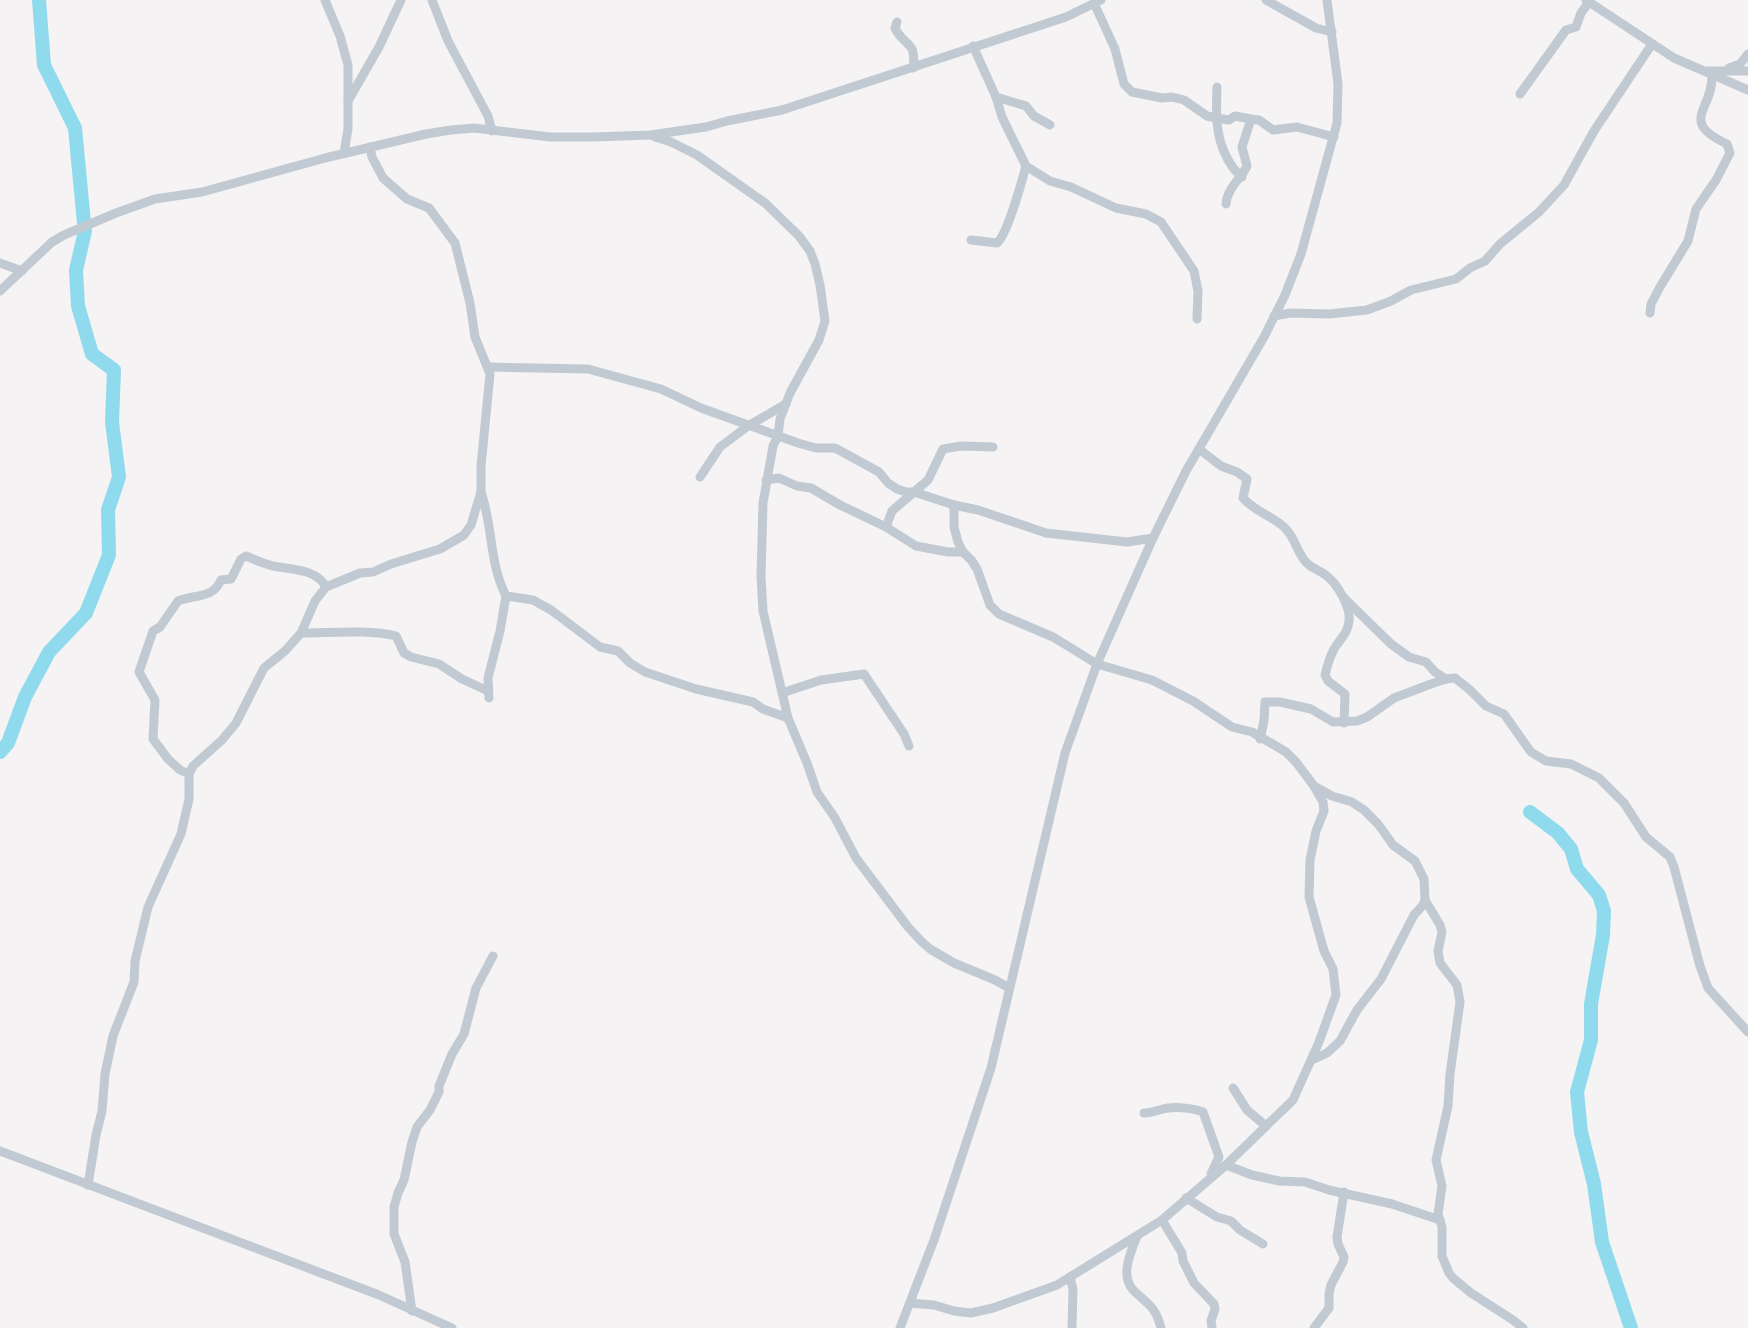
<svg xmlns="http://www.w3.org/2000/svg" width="1748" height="1328" viewBox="0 0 1748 1328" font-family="'Fira Sans',sans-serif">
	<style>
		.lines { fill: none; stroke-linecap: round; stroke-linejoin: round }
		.river { stroke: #90daee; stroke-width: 14 }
		.street { stroke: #c1cad2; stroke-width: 9 }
	</style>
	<rect width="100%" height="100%" fill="#f5f3f3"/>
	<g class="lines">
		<g class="river">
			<polyline points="39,0 44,65 75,128 84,223"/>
			<polyline points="0,752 8,743 25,697 49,652 86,613 109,555 108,510 119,477 112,422 114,370 92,354 78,306 76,270 85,231"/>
			<polyline points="1530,812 1558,833 1571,849 1577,869 1599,895 1604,911 1603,935 1591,1004 1591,1040 1577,1092 1581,1132 1594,1184 1602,1242 1631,1328"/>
		</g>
		<g class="street">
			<polyline points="325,0 340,36 348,65 348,129 344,153"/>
			<polyline points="432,0 448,41 488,116 492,131"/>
			<polyline points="1266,0 1316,28 1332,32"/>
			<polyline points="1586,0 1674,58 1748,90"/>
			<polyline points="1094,3 1115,49 1124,84 1132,92 1162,98 1172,97 1184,100 1207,116 1216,118 1229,120 1235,116 1251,119 1259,120 1273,130 1297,127 1334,137"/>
			<path d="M897,22L895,28C904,47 917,40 913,68"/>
			<polyline points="973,46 996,97 1002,117 1026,166 1050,181 1071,187 1116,208 1146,214 1161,222 1194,271 1198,291 1197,319"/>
			<polyline points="1729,68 1740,64 1748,54"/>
			<polyline points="1705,71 1748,71"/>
			<path d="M1217,87C1216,113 1215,135 1227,158C1232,166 1234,171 1242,177"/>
			<polyline points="1520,94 1566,30 1576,27 1581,13 1589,2"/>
			<polyline points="996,97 1026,106 1034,116 1050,125"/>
			<polyline points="348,101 379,47 401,0"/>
			<polyline points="655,137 671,142 697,155 765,203 799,236 810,251 815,264 820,285 825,321 819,340 790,393 780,419 778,436 773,446 763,503 761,576 763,611 788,718 807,763 817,792 835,818 856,858 908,927 921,941 930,949 954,963 995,980 1009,988"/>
			<path d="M1226,204C1227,188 1241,179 1247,166L1242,147L1251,119"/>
			<path d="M971,240L997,243C1007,235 1022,181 1026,166"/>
			<polyline points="0,263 22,271"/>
			<polyline points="0,291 52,242 64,235 116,213 155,199 202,192 325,158 426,134 451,130 474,128 550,137 594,137 650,135 706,127 727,121 782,110 1066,17 1101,0"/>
			<path d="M1650,313L1651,304L1660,287L1688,241L1696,209L1716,180L1730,153L1727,144C1678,121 1713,110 1712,76"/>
			<polyline points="1274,316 1290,313 1329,314 1367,310 1391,301 1411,290 1456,279 1470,268 1485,261 1500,244 1539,212 1564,185 1594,131 1652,44"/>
			<polyline points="489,367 588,369 661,389 701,408 798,443 816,448 835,448 879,472 888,483 897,489 906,492 914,492 954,505 978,510 1046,533 1127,542 1153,538"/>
			<path d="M1199,449L1221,466L1237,472L1247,479L1243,498C1255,512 1271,515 1284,527C1295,537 1296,550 1305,561C1311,569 1321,570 1328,577C1338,585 1351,608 1349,621C1348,633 1340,639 1334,649C1330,657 1327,666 1325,675L1328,681L1345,694L1344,723"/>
			<polyline points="700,477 720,447 748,426 786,404"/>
			<polyline points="766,480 779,478 797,486 811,488 840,505 886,527 916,546 948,552 963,552"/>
			<path d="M481,492C493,526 489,563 506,596L533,600L551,610L600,647L618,651L630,663L645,672L696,689L753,702L763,709L788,718"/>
			<polyline points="954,505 954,527 958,542 963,552 972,561 977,569 990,605 999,614 1053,637 1097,664 1152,680 1193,701 1232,727 1252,732 1286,752 1296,762 1314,786 1332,796 1352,802 1364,810 1378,824 1393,845 1415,861 1424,879 1425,900 1423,905 1414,915 1381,979 1357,1010 1340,1041 1327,1053 1312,1060"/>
			<polyline points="886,527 892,511 928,480 943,449 961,446 993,447"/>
			<polyline points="1344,598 1391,644 1409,657 1426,662 1435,672 1446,679"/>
			<path d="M301,633C329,633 369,629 396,636L404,653L411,657L439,664L462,679L488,691"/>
			<polyline points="782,693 821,680 864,674 904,734 909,746"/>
			<polyline points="489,698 488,678 500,631 506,596"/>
			<polyline points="1260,739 1264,721 1265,702 1280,702 1311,709 1333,722 1357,721 1367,717 1394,698 1431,684 1446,679 1455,678 1470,690 1486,706 1504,714 1531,752 1546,761 1571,764 1599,778 1624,803 1646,837 1670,857 1674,867 1700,966 1708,988 1748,1032"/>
			<path d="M189,774L180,770L168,759L153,739L155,700L139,672L153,631L160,627L178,601C195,594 213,599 221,580L231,579L241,559L246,556C256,560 268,566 279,567C296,570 317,570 326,587"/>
			<polyline points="1425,900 1440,925 1442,932 1438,951 1440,963 1457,985 1460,1002 1450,1074 1448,1106 1436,1160 1442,1186 1438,1214 1442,1227 1442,1256 1449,1273 1453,1278 1471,1293 1513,1320 1523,1328"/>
			<polyline points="1233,1088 1247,1110 1266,1126"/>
			<path d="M1144,1113C1153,1113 1159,1109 1168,1108C1178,1107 1193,1108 1203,1112L1219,1157L1211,1174"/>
			<polyline points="0,1151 379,1295 452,1328"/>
			<polyline points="1226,1165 1252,1175 1279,1181 1305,1182 1329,1190 1392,1204 1440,1220"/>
			<polyline points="88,1185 96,1135 102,1111 105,1074 113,1036 134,982 135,961 148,907 181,834 189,799 189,774 193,766 222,740 236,723 264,668 285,651 301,633 315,601 326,587 360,573 373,572 391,564 440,549 464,535 471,525 481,492 481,466 490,374 475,337 470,303 455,243 429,208 407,199 383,178 372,157 370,147"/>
			<polyline points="1186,1198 1217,1217 1231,1221 1240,1230 1263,1244"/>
			<polyline points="1162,1220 1182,1253 1183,1261 1194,1283 1214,1304 1215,1309 1211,1321 1212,1328"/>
			<path d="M1137,1236C1131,1252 1119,1276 1134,1291C1149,1305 1155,1306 1161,1328"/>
			<polyline points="1070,1277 1073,1289 1072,1328"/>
			<polyline points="910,1303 934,1305 954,1311 971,1313 993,1308 1057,1285 1162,1220 1226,1165 1293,1100 1319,1042 1336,995 1333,969 1324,951 1309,897 1310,860 1316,831 1324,811 1323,802 1315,788"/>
			<polyline points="412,1311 405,1262 394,1234 394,1207 398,1193 404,1180 412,1142 417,1127 430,1110 439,1092 439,1086 452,1054 464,1034 476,988 493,956"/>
			<polyline points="900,1328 934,1240 991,1068 1065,753 1097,664 1153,538 1186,471 1264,337 1285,295 1301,254 1337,123 1338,84 1327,0"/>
			<polyline points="1314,1328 1329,1308 1329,1294 1331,1285 1343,1262 1344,1257 1338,1244 1337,1237 1344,1192"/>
		</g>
	</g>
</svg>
